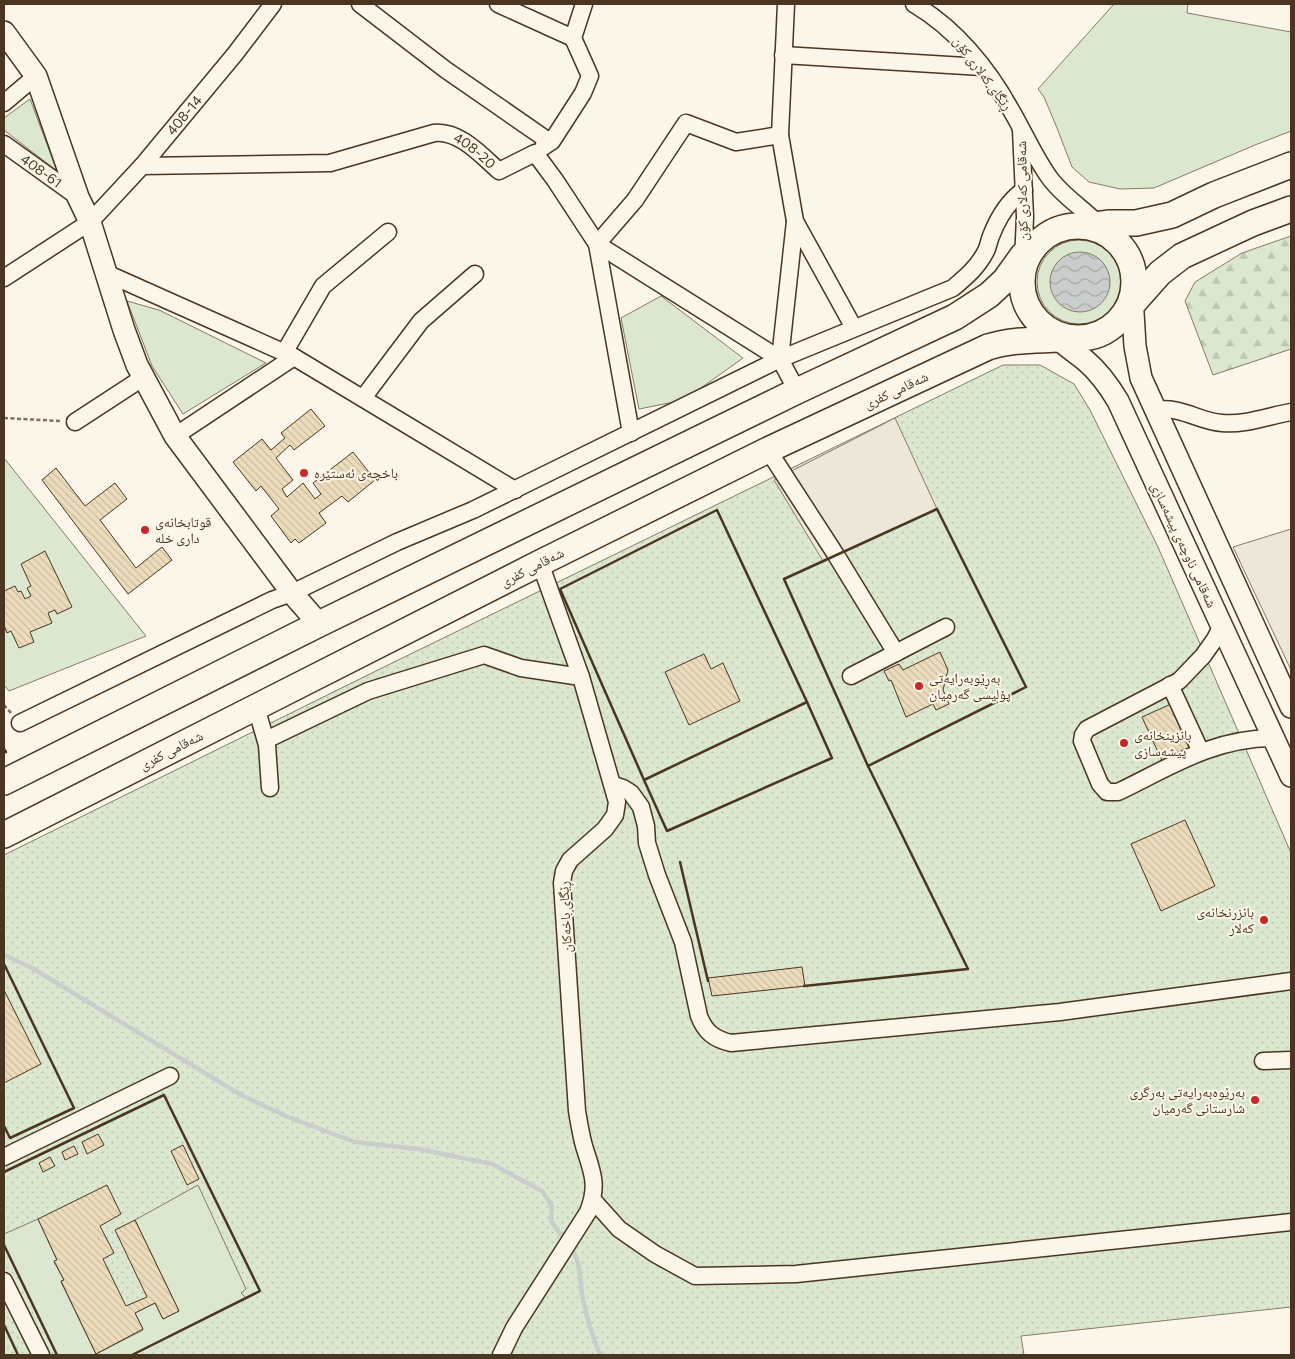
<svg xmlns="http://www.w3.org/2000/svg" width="1295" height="1359" viewBox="0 0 1295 1359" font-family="Commissioner,'Noto Naskh Arabic',sans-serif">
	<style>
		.grass { fill: url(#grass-dots); stroke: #887966 }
		.forest { fill: url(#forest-firs); stroke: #887966 }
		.green { fill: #dce7d0; stroke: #887966 }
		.parking { fill: #ede7d9; stroke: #887966 }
		.water { fill: url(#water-waves); stroke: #887966 }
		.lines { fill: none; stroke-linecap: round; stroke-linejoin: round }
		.stream { stroke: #c9cecd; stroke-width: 4.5 }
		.building { fill: url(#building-back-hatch); stroke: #4a3520 }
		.minor-casing { stroke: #4a3520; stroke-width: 19 }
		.major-casing { stroke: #4a3520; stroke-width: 24 }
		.highway-casing { stroke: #4a3520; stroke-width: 28 }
		.path { stroke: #7f6f5c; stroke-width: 2.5; stroke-dasharray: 4 2.5; stroke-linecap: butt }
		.minor { stroke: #fbf6e9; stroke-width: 16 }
		.major { stroke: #fbf6e9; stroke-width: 21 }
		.highway { stroke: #fbf6e9; stroke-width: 25 }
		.wall { stroke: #4a3520; stroke-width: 2.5 }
		.poi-dot { fill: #c62828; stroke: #fbf6e9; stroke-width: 2 }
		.labels { text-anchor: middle; stroke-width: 4; stroke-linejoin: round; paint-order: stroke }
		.street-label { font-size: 14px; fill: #4a3520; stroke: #fbf6e9 }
		.poi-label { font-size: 14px; fill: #4a3520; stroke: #fbf6e9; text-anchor: start }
	</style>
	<defs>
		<pattern id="grass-dots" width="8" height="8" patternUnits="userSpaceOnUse" patternTransform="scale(1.25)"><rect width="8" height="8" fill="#dce7d0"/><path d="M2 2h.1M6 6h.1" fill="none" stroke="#bec7b2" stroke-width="1.8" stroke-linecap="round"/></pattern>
		<pattern id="forest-firs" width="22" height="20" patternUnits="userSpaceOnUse" patternTransform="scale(1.25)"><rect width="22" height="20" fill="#dce7d0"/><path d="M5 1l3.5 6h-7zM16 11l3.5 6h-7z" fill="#bec7b2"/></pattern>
		<pattern id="water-waves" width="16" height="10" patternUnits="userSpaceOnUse" patternTransform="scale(1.25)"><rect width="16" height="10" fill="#c9cecd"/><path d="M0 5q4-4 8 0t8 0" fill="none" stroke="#a5a8a6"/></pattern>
		<pattern id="building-back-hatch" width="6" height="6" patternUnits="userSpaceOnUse" patternTransform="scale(1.25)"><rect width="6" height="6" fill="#ecdcbc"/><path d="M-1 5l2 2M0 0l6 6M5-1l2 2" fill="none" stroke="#ccbda1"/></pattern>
	</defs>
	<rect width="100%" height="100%" fill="#fbf6e9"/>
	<polygon class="grass" points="1003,365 1040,365 1074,384 1090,410 1158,547 1291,853 1291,1307 1021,1336 1024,1355 4,1355 4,855 386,666"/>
	<polygon class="forest" points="1291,236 1291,349 1213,375 1185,301 1195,282 1242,253"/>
	<g class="green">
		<polygon points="1114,4 1188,4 1187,13 1291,32 1291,131 1255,145 1154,188 1120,189 1089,182 1072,167 1057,128 1044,97 1038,89"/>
		<polygon points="30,99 57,171 4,130 4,118"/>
		<circle cx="1079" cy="282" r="42"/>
		<polygon points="661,296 743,358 684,400 639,409 621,318"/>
		<polygon points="127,301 159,310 266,363 183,414 152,366"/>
		<polygon points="4,458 146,636 9,691 4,685"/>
		<polygon points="198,1185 246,1289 241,1293 246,1298 132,1355 57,1355 4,1245 4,1234 38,1219 57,1260 54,1262 64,1280 61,1282 96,1354 143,1330 135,1313 155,1303 163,1319 179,1311 135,1220"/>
	</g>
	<g class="parking">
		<polygon points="895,418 937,509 823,561 774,480"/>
		<polygon points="1291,529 1291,670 1233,547"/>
	</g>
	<circle class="water" cx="1080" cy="282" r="30"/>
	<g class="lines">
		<g class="stream">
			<polyline points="4,955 32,968 241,1095 288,1117 355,1142 418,1149 492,1164 542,1191 552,1206 551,1221 566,1242"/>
			<path d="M571,1248C582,1263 579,1281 583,1300C587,1319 593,1337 600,1355"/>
		</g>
	</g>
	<g class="building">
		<polygon points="311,409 325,426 294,450 290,445 276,458 293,480 282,489 287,497 303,483 315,499 321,494 313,483 353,452 375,480 348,502 342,496 319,513 326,523 299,543 295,539 291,543 271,516 279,509 261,486 256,491 233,462 262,439 271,450 285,438 281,433"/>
		<polygon points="56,468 85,506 115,483 127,499 100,520 136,568 162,547 172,560 128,594 42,480"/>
		<polygon points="45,551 72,607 57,614 55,610 48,613 52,623 30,632 34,642 19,648 11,631 7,633 4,625 4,591 15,586 18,592 21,591 25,599 31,596 27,588 31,586 21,564"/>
		<polygon points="940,652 948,670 943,690 949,704 936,710 933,704 906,717 891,680 889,681 884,671 899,664 903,670"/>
		<polygon points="704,654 711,669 723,663 740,701 689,725 665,672"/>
		<polygon points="1171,704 1192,749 1163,763 1142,717"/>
		<polygon points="1185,820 1215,886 1161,911 1131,844"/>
		<polygon points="802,967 805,986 712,996 708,978"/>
		<polygon points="4,990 41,1064 4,1083"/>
		<polygon points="98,1134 104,1145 87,1154 82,1142"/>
		<polygon points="183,1145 199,1179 187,1185 171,1151"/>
		<polygon points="74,1146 78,1154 65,1160 62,1152"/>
		<polygon points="50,1157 55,1166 43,1172 39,1163"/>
		<polygon points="107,1185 121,1214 100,1226 114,1253 103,1259 126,1306 147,1297 115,1230 135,1220 179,1311 163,1319 155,1303 135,1313 143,1329 96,1354 61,1281 64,1280 54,1261 57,1260 38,1219"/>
	</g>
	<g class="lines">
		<defs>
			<g id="minor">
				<polyline points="360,4 446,70 550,142"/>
				<polyline points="498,4 573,38"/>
				<path d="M914,4C955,28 988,68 1011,110C1024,132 1034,156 1049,177C1063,197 1085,209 1101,227"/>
				<polyline points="783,55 982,67"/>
				<polyline points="4,103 36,76"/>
				<polyline points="1021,130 1025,217 1023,261"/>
				<path id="s1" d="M4,144L78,197"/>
				<polyline points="543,147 552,141 583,93 590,76 573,38 584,4"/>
				<path id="s2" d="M142,166L330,163L434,133C459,130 481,155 499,171L535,153L555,180L597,244L780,359L797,391"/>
				<polyline points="795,221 854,328"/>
				<polyline points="106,273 294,357 515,490"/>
				<path id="s3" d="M4,278L90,222L142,166L235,54L273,4"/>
				<polyline points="284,353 323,286 388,232"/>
				<polyline points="780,359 795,221 780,135 786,4"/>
				<polyline points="363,398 421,321 475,274"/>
				<path d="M1154,410C1184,406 1196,421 1222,423C1246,425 1268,416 1291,412"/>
				<polyline points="75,422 144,377"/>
				<polyline points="631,433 597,244 635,200 686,123 736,142 780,135"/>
				<polyline points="175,436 294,357"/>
				<polyline points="768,450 836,555 896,653"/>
				<path d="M1222,625L1215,639L1203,656L1179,681L1087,729L1083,735L1082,741L1100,784L1107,792H1118C1170,767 1213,738 1274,738"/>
				<polyline points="851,676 946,627"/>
				<polyline points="1170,685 1201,752"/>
				<polyline points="256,707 267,745 270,788"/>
				<path d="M20,723L272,600L292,593L397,542L473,510L780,359L953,288C966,277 978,267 986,251C988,247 989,241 991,236C998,218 1008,201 1024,190"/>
				<polyline points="266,740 368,691 484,655 521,668 581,677"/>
				<path d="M614,785L623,788L631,793L641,807L646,826L647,843L657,875L683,942L699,1016C705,1032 714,1039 731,1043L1060,1012L1291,981"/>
				<polyline points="1263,1061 1291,1060"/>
				<polyline points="4,1157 170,1076"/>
				<polyline points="593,1200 619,1229 655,1254 695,1276 796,1274 1291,1222"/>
				<polyline points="4,1281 41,1355"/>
				<path d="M501,1355L514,1328L588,1212C599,1184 592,1172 584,1146C581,1135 579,1123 577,1111L562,883L564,871L570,860L605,829L615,815L617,802L581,677L540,563"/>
			</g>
			<g id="major">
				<polyline points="4,32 36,76 78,197 90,222 124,330 137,365 175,436 292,593 319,624"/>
				<polyline points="1132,296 1135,346 1141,378 1291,707"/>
				<path d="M1052,332C1062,344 1074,351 1086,361C1099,372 1109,386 1118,401L1291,776"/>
			</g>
			<g id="highway">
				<polyline points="1087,226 1108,223 1136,223 1172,215 1214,195 1291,165"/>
				<circle cx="1078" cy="282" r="56"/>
				<polyline points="1128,309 1160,273 1182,256 1253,223 1291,209"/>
				<polyline points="4,782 319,624 797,391 955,317 989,295 1005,280 1023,255 1034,247"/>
				<path d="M4,835L540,563L768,450L988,347C1016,338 1044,341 1073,338"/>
			</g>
		</defs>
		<use href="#minor" class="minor-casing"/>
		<use href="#major" class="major-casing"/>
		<use href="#highway" class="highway-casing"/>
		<g class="path">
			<polyline points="4,418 60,421"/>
			<polyline points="4,705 11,713"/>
		</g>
		<use href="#minor" class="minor"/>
		<use href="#major" class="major"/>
		<use href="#highway" class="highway"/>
		<g class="wall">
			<polygon points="937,509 1026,687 868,766 784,579"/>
			<polygon points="717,510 807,702 644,780 560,589"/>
			<polyline points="4,749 6,752 4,753"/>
			<polyline points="644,780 667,831 832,758 807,702"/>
			<polyline points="680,862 708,981"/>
			<polyline points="4,964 74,1108 10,1138 4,1126"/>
			<polyline points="804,986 968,969 868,766"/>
			<polyline points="4,1172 164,1095 260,1291 132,1355"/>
			<polyline points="4,1245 57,1355"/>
			<polyline points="4,1325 18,1355"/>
		</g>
	</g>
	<g class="poi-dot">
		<circle cx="304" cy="473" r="5"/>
		<circle cx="145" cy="530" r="5"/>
		<circle cx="919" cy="686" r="5"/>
		<circle cx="1124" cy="743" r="5"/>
		<circle cx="1264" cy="920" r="5"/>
		<circle cx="1255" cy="1100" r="5"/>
	</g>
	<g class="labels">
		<g class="street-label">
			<text transform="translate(983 73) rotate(53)" y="5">ڕێگای کەلاری کۆن</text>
			<text dy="5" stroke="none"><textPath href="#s3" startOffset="245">408-14</textPath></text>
			<text dy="5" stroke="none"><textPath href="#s2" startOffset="342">408-20</textPath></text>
			<text dy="5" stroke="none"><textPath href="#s1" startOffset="46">408-61</textPath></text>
			<text transform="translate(1022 191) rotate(-91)" y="5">شەقامی کەلاری کۆن</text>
			<text transform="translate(896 390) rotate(-25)" y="5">شەقامی کفری</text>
			<text transform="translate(1184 545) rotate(65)" y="5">شەقامی ناوچەی پیشەسازی</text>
			<text transform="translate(532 567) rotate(-27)" y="5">شەقامی کفری</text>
			<text transform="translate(171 750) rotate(-27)" y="5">شەقامی کفری</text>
			<text transform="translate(565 917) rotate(-93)" y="5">ڕێگای باخەکان</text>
		</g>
		<g class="poi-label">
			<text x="314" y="478">باخچەی ئەستێرە</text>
			<text x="155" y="527">قوتابخانەی<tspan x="155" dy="16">داری خلە</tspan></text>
			<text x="929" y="683">بەڕێوبەرایەتی<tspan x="929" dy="16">پۆلیسی گەرمیان</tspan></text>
			<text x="1134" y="740">بانزینخانەی<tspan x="1134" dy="16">پیشەسازی</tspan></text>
			<text x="1254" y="917" text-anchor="end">بانزرنخانەی<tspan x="1254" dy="16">کەلار</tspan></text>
			<text x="1245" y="1097" text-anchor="end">بەرێوەبەرایەتی بەرگری<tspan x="1245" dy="16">شارستانی گەرمیان</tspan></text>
		</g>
	</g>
	<rect width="1295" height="1359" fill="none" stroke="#4a3520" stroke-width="10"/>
</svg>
